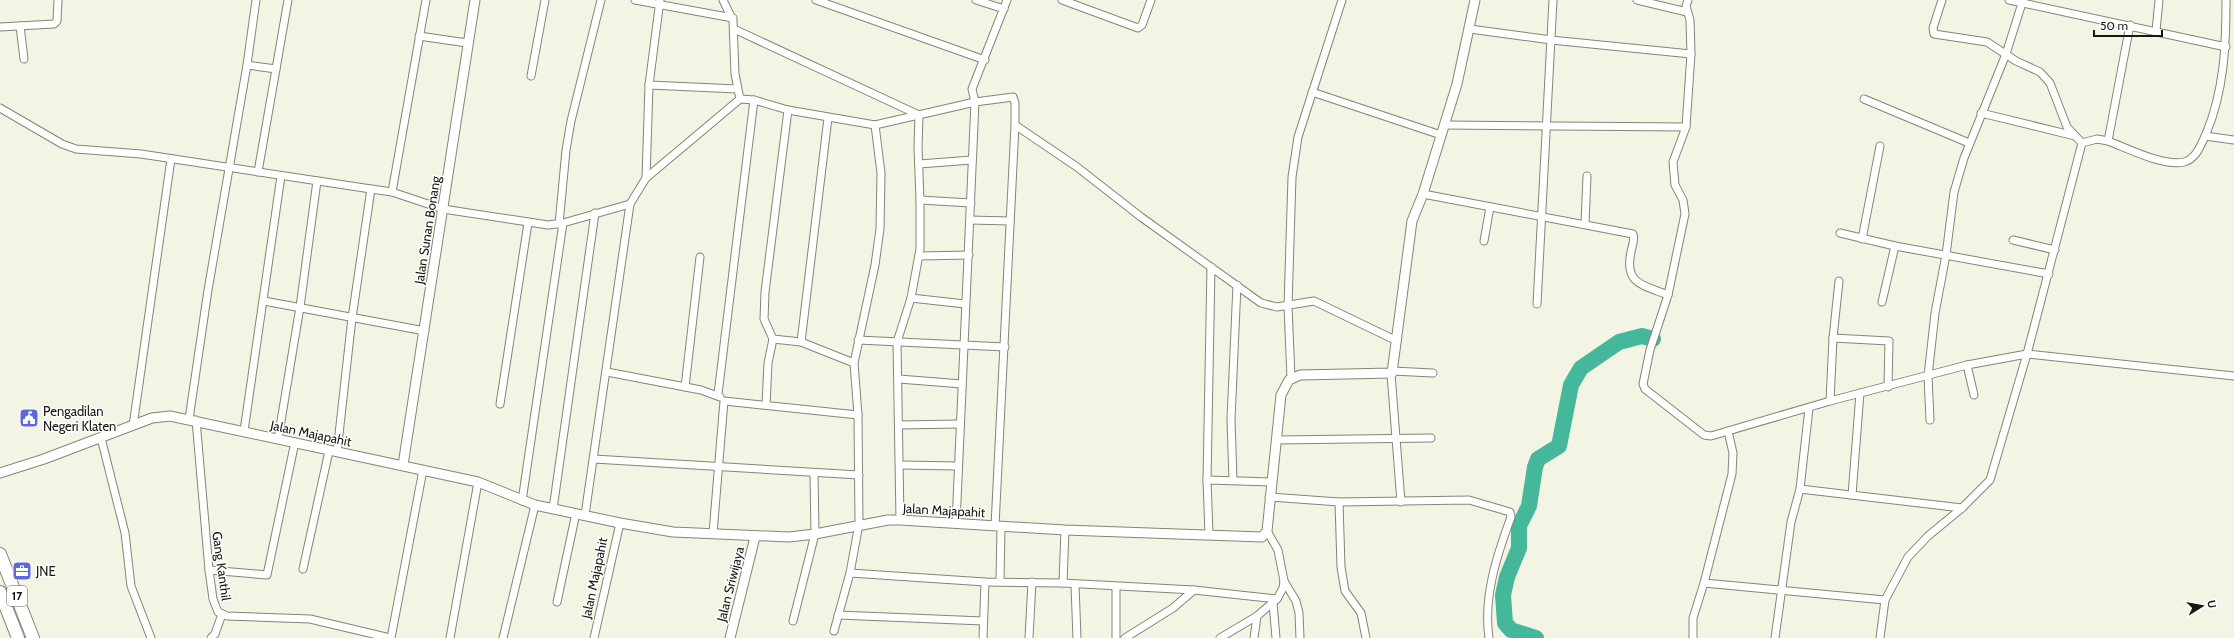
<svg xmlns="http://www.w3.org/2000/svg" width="2234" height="638" viewBox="0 0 2234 638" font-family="Cabin,sans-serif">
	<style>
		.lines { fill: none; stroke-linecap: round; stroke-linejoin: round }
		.river { stroke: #45b89c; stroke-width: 16 }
		.minor-casing { stroke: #858476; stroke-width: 9 }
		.tertiary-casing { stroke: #858476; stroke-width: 11 }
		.trunk-casing { stroke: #858476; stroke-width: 14 }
		.minor { stroke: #fff; stroke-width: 7 }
		.tertiary { stroke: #fff; stroke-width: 9 }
		.trunk { stroke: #fff; stroke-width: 12 }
		.labels { text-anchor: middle; stroke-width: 3; stroke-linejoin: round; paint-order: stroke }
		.shield { fill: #fff; stroke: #5d5d59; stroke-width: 1 }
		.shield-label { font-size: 12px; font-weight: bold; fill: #181812 }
		.street-label { font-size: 13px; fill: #181812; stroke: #fff }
		.poi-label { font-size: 13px; fill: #181812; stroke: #fff; text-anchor: start }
	</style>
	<rect width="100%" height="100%" fill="#f4f4e4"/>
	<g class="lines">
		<polyline class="river" points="1536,638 1511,630 1505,623 1503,595 1507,577 1519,548 1519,526 1529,506 1535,467 1538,459 1559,446 1571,385 1581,368 1619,342 1642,336 1653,339"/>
		<defs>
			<g id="minor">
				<polyline points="256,0 247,65 276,69 258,172"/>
				<polyline points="635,0 733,18"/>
				<polyline points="723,0 733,21 735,74 740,99 754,100 788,110 875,125 975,102 1013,97 1015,103 1015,125 1077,167 1141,217 1261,303 1277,307 1314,301 1397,341"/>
				<polyline points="816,0 985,60"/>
				<polyline points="976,0 1004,9"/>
				<polyline points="1062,0 1138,28 1142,25 1151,0"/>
				<polyline points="1637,0 1687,12"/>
				<polyline points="1942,0 1933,28 1934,34 1987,42 2016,61 2040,72 2050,83 2067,127 2082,143"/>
				<polyline points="2009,0 2226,47"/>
				<polyline points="20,26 24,59"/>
				<polyline points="0,27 54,24 57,21 58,0"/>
				<polyline points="734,29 919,115 918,147 920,200 920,249 911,298 897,342 900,520"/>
				<polyline points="1470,29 1551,40 1691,54 1690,20 1686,6 1688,0"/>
				<polyline points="2156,31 2159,0"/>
				<polyline points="419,36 467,43"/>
				<polyline points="276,69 288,0"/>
				<polyline points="531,76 545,0"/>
				<polyline points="649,85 737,89"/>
				<polyline points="1312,92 1441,135"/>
				<polyline points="1864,99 1969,143"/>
				<polyline points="0,108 62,144 76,149 141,154 371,189 392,192 443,209 548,225 563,223 630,204"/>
				<polyline points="788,110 765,292 764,319 773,339 801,342 854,363"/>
				<polyline points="1981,113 2075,136"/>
				<polyline points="1445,125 1686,127 1673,162 1675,185 1683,200 1685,214 1668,295"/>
				<polyline points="1686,127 1691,54"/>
				<polyline points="2205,136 2234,140"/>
				<polyline points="2108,141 2130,25"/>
				<polyline points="919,164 972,160"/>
				<polyline points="646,178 649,85 660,0"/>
				<polyline points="392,192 426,0"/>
				<path d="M1423,194L1633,234C1635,240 1632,246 1631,252C1624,284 1643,285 1668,295L1650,350L1643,384L1645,389L1704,435L1711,436L1830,401L1967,365L2027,354L2234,376"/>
				<polyline points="920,200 971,203"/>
				<polyline points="970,220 1010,221"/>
				<polyline points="1585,223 1587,176"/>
				<polyline points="559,224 566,150 571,121 601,0"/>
				<polyline points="1840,233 1895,246 2049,274"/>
				<polyline points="1862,239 1880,146"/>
				<polyline points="2013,240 2055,250"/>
				<polyline points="1484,241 1490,207"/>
				<polyline points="919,256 969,255"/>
				<polyline points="911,298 965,304"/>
				<polyline points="264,301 425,331"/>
				<polyline points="1882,302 1895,246"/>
				<polyline points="1537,304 1553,0"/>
				<polyline points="1833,338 1889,341 1888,387"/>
				<polyline points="858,340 1005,347"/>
				<polyline points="801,342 828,118"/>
				<polyline points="1967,365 1974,395"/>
				<polyline points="1392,371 1433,373"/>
				<polyline points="607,372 701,390 720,397"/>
				<polyline points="1391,374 1401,502"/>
				<polyline points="1291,378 1288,306 1292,177 1298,137 1342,0"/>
				<polyline points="899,379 962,384"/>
				<polyline points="685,387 700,257"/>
				<polyline points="718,394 754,100"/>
				<polyline points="1830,401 1833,338 1839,281"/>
				<polyline points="500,404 528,223"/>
				<polyline points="766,405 768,363 773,339"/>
				<polyline points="189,419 208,290 247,65"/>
				<polyline points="196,420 209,570 213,599 218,612 227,616 310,619 390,638"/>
				<polyline points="1930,420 1928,376 1935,313 1946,255 1954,192 1964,158 2006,54 2023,0"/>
				<polyline points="899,425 959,424"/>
				<polyline points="133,426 171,159"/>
				<polyline points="244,431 281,176"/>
				<polyline points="101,438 125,533 131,586 151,638"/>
				<polyline points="278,439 300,307 317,181"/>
				<polyline points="1276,440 1431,438"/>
				<polyline points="337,452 352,318 371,189"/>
				<polyline points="594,459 859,475"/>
				<polyline points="901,465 957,466"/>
				<polyline points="1207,480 1271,482"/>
				<polyline points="1233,480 1231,419 1237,285"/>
				<polyline points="1800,489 1962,508"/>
				<polyline points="1852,495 1860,393"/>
				<path d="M1269,497L1339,502L1469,500L1510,512L1511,517C1497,555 1483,597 1489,638"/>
				<polyline points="522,501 563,223"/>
				<polyline points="1339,502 1341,567 1345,591 1361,613 1366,638"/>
				<polyline points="553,509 595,213"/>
				<polyline points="585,515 630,204 646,178 740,99"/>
				<polyline points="956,523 975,102 972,89 1007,0"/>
				<polyline points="995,526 1015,125"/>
				<polyline points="1267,531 1278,550 1284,581 1296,601 1299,613 1300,638"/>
				<polyline points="713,533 724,401 858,415"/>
				<polyline points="1209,534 1207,480 1211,267"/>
				<polyline points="303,569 329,451"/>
				<polyline points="209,570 267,575 295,442"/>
				<polyline points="850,573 985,582 1063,583 1194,590 1277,599 1283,588 1284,581"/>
				<polyline points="1000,581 1001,527"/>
				<polyline points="1063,583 1065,530"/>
				<polyline points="1704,583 1885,600"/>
				<polyline points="1075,585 1077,638"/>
				<polyline points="1116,587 1116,638"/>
				<polyline points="557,602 576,513"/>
				<polyline points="1273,603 1276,638"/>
				<polyline points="838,615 983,621"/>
				<polyline points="793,621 815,534 814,473"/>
				<polyline points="834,631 850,573 859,524 858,415 854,363 875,265 880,229 881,173 875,125"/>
				<polyline points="211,638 215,634 222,614"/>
				<polyline points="391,638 423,470"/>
				<polyline points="450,638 478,482"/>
				<polyline points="503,638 535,505"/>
				<polyline points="594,638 620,523"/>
				<polyline points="983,638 985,582"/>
				<polyline points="1029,638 1032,582"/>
				<polyline points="1125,638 1173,608 1194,590"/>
				<polyline points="1220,638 1257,616"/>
				<polyline points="1254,638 1257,616 1277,599"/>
				<polyline points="1693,638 1693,618 1704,583 1732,474 1733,453 1728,431"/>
				<polyline points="1775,638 1791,522 1800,489 1809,408"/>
				<path d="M1880,638L1885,600L1908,557L1928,536L1962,508L1990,480L2027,354L2082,143L2097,139L2108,141C2127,148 2164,167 2184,162C2196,159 2201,145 2206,134C2224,91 2226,47 2226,0"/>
			</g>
			<g id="tertiary">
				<polyline points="403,465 475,0"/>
				<polyline points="0,473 44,459 152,418 170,416 478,482 535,505 620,523 673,532 789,537 815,534 888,520 900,520 1065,530 1262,537 1267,531 1281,395 1289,380 1300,375 1392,373 1412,221 1423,194 1457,84 1475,0"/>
				<polyline points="730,638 755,537"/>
			</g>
			<g id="trunk">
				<polyline points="0,554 33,638"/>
				<polyline points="0,592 18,638"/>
			</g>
		</defs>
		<use href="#minor" class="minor-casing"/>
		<use href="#tertiary" class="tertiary-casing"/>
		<use href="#trunk" class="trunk-casing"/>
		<use href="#minor" class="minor"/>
		<use href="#tertiary" class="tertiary"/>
		<use href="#trunk" class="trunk"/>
	</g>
	<defs>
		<symbol id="civic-square" viewBox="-11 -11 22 22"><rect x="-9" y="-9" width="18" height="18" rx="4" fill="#5e67de" stroke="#fff"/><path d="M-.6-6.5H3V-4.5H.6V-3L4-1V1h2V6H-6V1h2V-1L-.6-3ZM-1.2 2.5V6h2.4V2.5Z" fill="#fff"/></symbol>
		<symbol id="office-square" viewBox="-11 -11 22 22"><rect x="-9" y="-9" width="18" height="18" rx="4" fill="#5e67de" stroke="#fff"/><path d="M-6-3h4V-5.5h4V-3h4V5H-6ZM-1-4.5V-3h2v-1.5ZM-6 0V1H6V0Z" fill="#fff"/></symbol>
	</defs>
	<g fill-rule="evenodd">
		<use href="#civic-square" x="18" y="407" width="22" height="22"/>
		<use href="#office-square" x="11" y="560" width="22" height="22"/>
	</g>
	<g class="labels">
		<rect class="shield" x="7" y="586" width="20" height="20" rx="3"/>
		<g class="shield-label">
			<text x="17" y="600">17</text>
		</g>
		<g class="street-label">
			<text transform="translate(427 230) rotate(-81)" y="5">Jalan Sunan Bonang</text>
			<text transform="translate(311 433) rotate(12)" y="5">Jalan Majapahit</text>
			<text transform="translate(944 510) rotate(3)" y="5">Jalan Majapahit</text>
			<text transform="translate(222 566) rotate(82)" y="5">Gang Kanthil</text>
			<text transform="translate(594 578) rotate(-78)" y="5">Jalan Majapahit</text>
			<text transform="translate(730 584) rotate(-76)" y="5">Jalan Sriwijaya</text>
		</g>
		<g class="poi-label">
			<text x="43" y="416">Pengadilan<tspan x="43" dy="15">Negeri Klaten</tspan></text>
			<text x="36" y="576">JNE</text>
		</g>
	</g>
	<g transform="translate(2202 606) rotate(79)" stroke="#ffffff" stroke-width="3" paint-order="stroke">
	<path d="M0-3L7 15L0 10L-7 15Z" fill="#181812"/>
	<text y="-6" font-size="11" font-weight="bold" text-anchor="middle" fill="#181812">U</text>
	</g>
	<path d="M2094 30v6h68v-6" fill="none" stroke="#181812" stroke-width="2"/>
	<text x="2100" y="30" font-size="12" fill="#181812" stroke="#ffffff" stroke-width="3" paint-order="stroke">50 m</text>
</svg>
